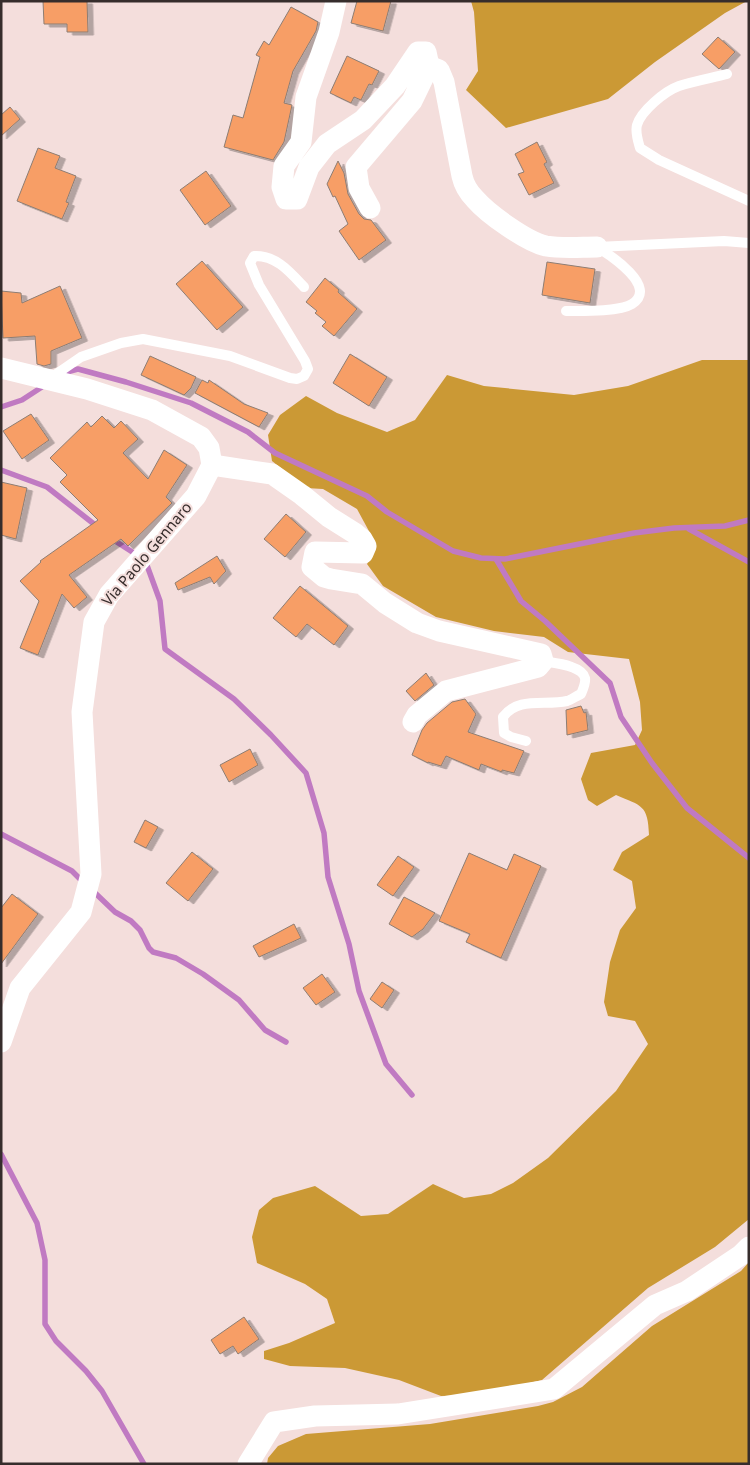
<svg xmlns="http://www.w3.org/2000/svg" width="750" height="1465" viewBox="0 0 750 1465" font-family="'Noto Sans',sans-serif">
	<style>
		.forest { fill: #cb9935 }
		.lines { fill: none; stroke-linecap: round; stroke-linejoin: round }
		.stream { stroke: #c07ac2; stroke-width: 5.5 }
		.building { fill: #f79e66; stroke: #8d7d73; filter: url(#shadow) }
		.service { stroke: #fff; stroke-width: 10 }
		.minor { stroke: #fff; stroke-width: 21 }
		.labels { text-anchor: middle; stroke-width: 4; stroke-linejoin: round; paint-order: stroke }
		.street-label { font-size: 15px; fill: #362d2c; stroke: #f4dedc }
	</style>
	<defs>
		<filter id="shadow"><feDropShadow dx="5.5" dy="3" stdDeviation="0" flood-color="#0004"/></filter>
	</defs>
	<rect width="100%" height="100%" fill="#f4dedc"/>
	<g class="forest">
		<polygon points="471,1 747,1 725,13 655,62 608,99 506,128 466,90 478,71 474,12"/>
		<path d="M702,360H749V1219L715,1247L648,1288L542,1380L478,1395L441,1396L399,1380L345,1368L290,1366L264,1359V1351L289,1343L335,1323L327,1299L305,1284L257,1263L252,1237L259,1210L273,1198L315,1186L361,1216L388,1214L433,1184L464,1198L491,1194L513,1183L548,1158L616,1091L648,1044L635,1021L608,1016L604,1002L610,962L620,930L636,908L632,881L613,870L622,852L649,835C648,805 642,806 616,795L597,806L588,800L581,779L591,753L635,745L642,730L640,702L629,659L568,652L544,637L494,631L436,617L383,586L367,564L376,549L370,533L357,509L323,489L306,488L272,461L268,435L280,415L306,396L337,413L387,432L415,420L447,375L484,386L574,395L628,386Z"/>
		<polygon points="749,1262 749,1464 267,1464 268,1458 278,1446 306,1434 430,1424 538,1406 553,1402 582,1387 652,1326 741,1271"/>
	</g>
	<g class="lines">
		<g class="stream">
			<polyline points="63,373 78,369 126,382 191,403 248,432 275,453 367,496 387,512 453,551 481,558 505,559 634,533 674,528 725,526 749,520"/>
			<polyline points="1,407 22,400 45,385"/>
			<polyline points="1,470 47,487 99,528"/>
			<polyline points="689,529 749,562"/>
			<polyline points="112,539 137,555"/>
			<polyline points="496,559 521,601 545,621 610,683 621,717 652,763 687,808 749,858"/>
			<polyline points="145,560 160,601 165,649 234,699 271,735 306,773 324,833 328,877 349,944 359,991 386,1064 412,1095"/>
			<polyline points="1,834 72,871 83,882"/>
			<polyline points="92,890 115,912 131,921 140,930 149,948 153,952 176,958 203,974 239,1000 265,1030 286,1042"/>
			<polyline points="1,1154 37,1223 45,1260 45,1324 56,1341 86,1371 102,1391 144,1464"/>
		</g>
	</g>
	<g class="building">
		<polygon points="43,1 87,1 88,32 67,32 67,24 44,24"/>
		<polygon points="357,1 391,1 383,31 351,23"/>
		<polygon points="291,7 318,22 316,31 293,71 284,103 292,105 284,142 273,160 224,147 233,115 243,118 260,57 256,55 264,41 269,45"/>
		<polygon points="718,37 735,52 719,69 702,54"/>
		<polygon points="347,56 379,71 372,85 369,84 361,100 354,97 351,103 330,93"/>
		<polygon points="10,107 20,119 1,136 1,115"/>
		<polygon points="537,142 547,162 544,164 554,183 529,195 518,174 524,172 515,154"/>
		<polygon points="38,148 60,156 55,168 76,176 66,202 69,203 62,219 17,201"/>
		<polygon points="338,161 344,173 348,194 359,214 364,219 371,220 386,240 359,260 339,231 348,224 335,196 333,197 327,184"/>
		<polygon points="206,171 231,206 205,225 180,190"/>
		<polygon points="202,261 243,307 217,330 176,284"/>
		<polygon points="547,262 595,269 590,303 542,295"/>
		<polygon points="325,278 339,290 338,292 357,309 334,336 322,326 326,322 315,313 317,311 306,302"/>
		<polygon points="60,286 82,338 51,351 51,364 44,366 37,364 35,336 3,338 1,291 21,293 22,303"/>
		<polygon points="350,354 387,377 369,406 333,383"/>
		<polygon points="150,356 196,377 191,388 184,395 141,375"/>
		<polygon points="202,380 208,383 209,380 244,404 268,413 259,427 195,393"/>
		<polygon points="31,414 49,440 22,459 3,431"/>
		<polygon points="102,416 114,428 121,421 138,439 123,453 148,479 164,450 187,465 166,497 172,503 128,546 121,539 69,575 87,597 74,608 62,594 38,655 20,648 39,601 20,581 41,562 40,561 98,520 60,482 67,475 50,458 87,422 91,427"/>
		<polygon points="1,482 27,488 16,539 1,535"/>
		<polygon points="286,514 306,532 285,557 264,539"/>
		<polygon points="217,556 226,571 214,584 210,577 178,590 175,583"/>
		<polygon points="300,586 348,626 334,645 307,624 296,637 273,618"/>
		<polygon points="426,673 434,685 415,701 406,691"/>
		<polygon points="465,699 476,714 468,732 524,751 514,773 502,770 502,772 481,764 479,770 446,756 441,766 428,762 428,763 412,755 422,730 427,723 452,702"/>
		<polygon points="581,706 584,713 586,712 588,730 567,735 566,710"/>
		<polygon points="250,749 258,765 229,782 220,765"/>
		<polygon points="145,820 158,827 146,848 134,842"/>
		<polygon points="192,852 213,869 188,901 166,883"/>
		<polygon points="469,853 507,870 514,854 541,866 501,958 466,942 470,934 439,921"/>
		<polygon points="398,856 414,867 393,896 377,885"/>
		<polygon points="12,894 38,914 1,964 1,908"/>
		<polygon points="404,897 435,913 423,929 412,937 389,924"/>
		<polygon points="294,924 301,938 259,957 253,946"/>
		<polygon points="322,974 335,992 316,1005 303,988"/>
		<polygon points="382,982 394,990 382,1008 370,999"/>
		<polygon points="244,1317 259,1339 238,1354 233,1346 220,1354 211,1340"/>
	</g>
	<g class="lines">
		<g class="service">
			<path d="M727,74C711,78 694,81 679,86C665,91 641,111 637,125C635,132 638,141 640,148L659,160L749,201"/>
			<polyline points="597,247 724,241 749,243"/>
			<path d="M566,311C582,311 619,312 632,304C659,287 610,255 597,247"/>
			<path d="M49,379L81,357L121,343L143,339L230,356L290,378L297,379L304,376L308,369L305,361L259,285L250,263L254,256C276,255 290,272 304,287"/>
			<path d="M526,741L511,737L504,733L503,717C518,696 545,706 567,701C571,700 576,696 581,694C583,689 586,683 585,678C582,665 553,663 543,661"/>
		</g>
		<g class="minor">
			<polyline points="336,1 329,32 306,97 301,142 284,166 282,187 286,199 297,199 309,167 327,144 363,120 395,86 418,52 426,52 429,66 412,101 356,167 359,188 370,208"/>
			<path d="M429,66L439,70L444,82L462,176C464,185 468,192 475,199C488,214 527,242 546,246C563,249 581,247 597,247"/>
			<polyline points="1,368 87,389 152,410 201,437 209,448 212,465 196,496 109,595 94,622 82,712 91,874 81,912 20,988 1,1042"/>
			<polyline points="212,465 272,474 302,495 329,517 356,534 362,539 366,546 363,553 315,552 312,567 324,577 331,579 362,584 385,603 417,623 439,631 541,654 543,661 538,667 446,691 417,715 413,722"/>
			<polyline points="248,1464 274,1422 315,1416 398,1414 554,1389 655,1305 687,1291 741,1255 749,1247"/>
		</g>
	</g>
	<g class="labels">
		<g class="street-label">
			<text transform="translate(147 554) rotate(-50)" y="5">Via Paolo Gennaro</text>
		</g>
	</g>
	<rect width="750" height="1465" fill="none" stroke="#362d2c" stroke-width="5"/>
</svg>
